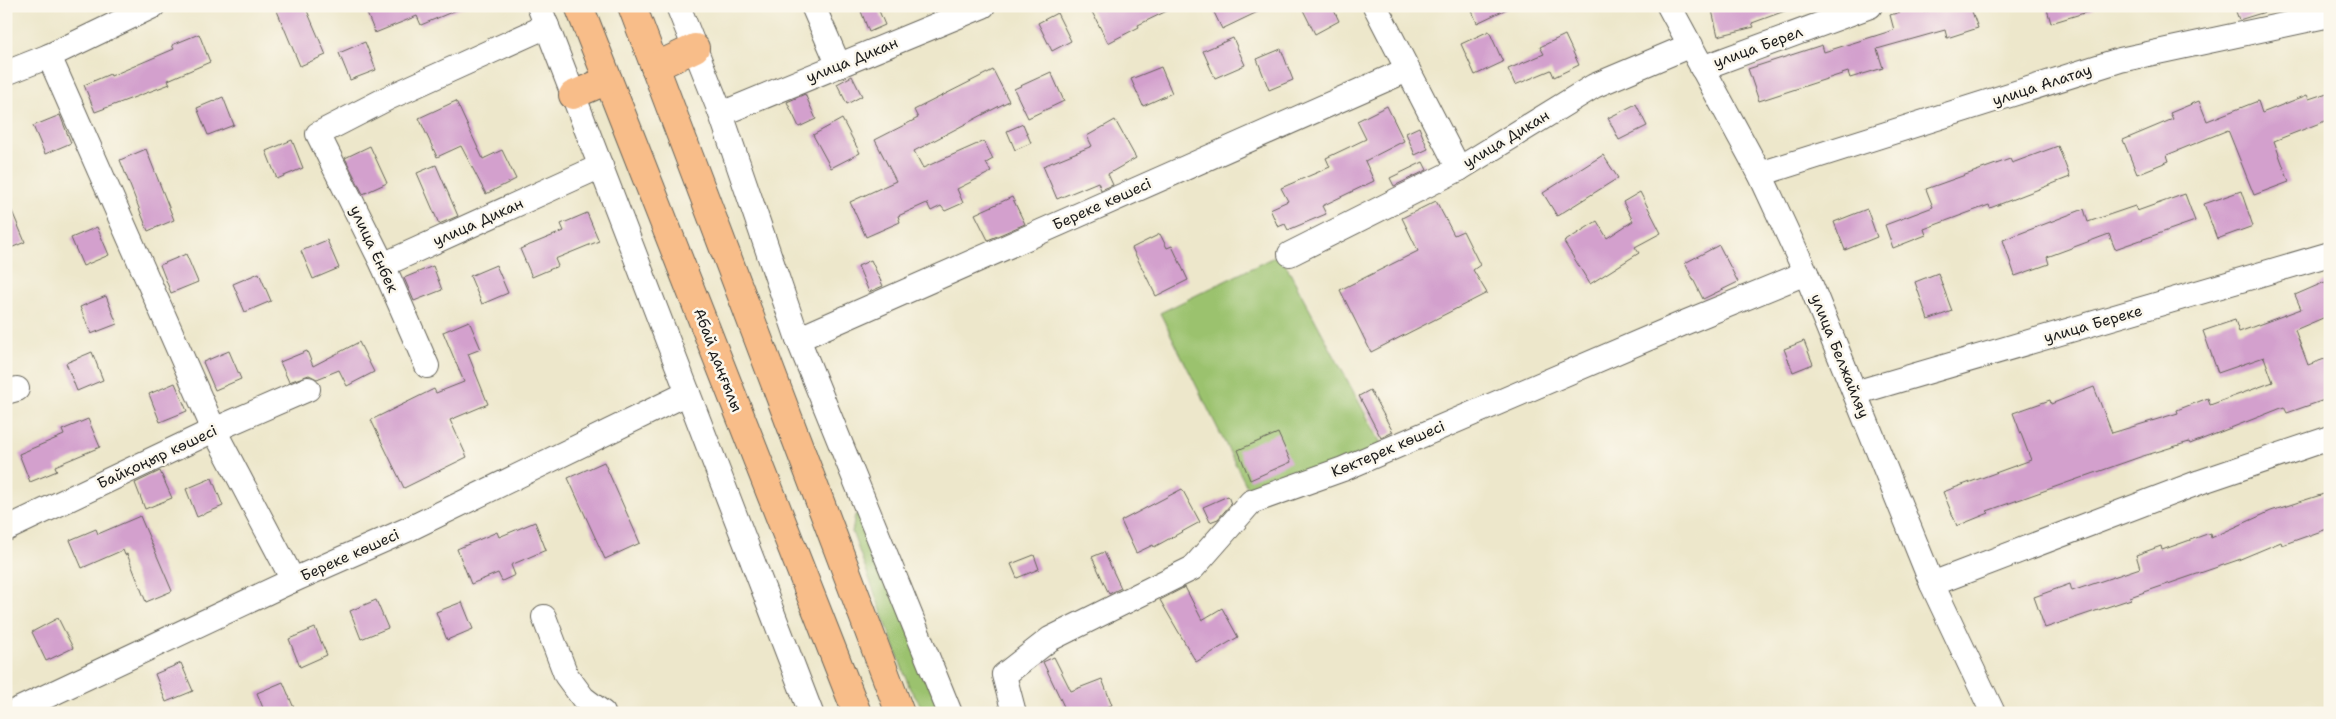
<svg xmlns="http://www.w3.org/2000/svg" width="2336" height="719" viewBox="0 0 2336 719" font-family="'Shantell Sans',sans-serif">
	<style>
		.green { fill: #9bc26e; stroke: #5c6f45 }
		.building { fill: #d3a0cd }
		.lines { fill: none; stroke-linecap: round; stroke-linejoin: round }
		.minor-casing { stroke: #656359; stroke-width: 26 }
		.major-casing { stroke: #656359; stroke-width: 30 }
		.minor { stroke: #fff; stroke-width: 24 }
		.major { stroke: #f8bd89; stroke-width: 28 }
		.labels { text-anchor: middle; stroke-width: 5; stroke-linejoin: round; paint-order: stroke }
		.street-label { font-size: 15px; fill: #1c1c1c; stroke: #fbf7ec }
	</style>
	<rect width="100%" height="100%" fill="#fbf7ec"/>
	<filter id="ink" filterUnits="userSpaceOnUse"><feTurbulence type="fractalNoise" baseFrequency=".02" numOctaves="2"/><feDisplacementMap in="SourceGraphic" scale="10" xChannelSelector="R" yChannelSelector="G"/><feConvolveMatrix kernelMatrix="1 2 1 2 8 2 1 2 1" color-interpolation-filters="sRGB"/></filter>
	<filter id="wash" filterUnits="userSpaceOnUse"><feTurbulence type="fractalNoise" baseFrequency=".0096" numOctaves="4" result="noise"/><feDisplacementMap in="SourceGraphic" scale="20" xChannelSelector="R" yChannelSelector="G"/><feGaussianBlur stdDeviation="1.12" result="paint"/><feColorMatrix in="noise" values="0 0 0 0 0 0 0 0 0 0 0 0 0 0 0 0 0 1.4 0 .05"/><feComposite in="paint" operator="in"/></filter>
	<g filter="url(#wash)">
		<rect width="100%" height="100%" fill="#ede7cb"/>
		<g class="green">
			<polygon points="1280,254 1384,449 1251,495 1160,313"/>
			<polygon points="861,514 942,713 926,713 910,689 852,532 855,515"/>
		</g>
		<g id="blocks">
			<g class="building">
				<polygon points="275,6 305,6 326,55 300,66"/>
				<polygon points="364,6 466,6 421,25 417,16 375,33"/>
				<polygon points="859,6 877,6 885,25 869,32"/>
				<polygon points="1089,6 1177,6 1138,25 1139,27 1108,43"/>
				<polygon points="1211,6 1270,6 1222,29"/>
				<polygon points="1301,6 1332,6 1339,21 1315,34"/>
				<polygon points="1470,6 1513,6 1477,23"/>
				<polygon points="1711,6 1793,6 1793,8 1752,23 1754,27 1718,36"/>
				<polygon points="1921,6 1924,12 1942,6 1970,6 1978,28 1947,38 1945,30 1877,49 1883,68 1850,78 1848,72 1759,101 1748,69 1822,45 1824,52 1894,30 1890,15"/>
				<polygon points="2046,6 2093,6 2094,10 2051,23"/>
				<polygon points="2234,6 2274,6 2275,9 2239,20"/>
				<polygon points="1057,13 1071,41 1052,51 1038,23"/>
				<polygon points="1489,31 1503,62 1475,75 1461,44"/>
				<polygon points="199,34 210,62 168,80 170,84 95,112 84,85 110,74 111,76 174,49 172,45"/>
				<polygon points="1565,35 1579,65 1554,77 1551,70 1515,85 1508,69 1544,54 1540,47"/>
				<polygon points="1233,38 1245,65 1215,78 1203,51"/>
				<polygon points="365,42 376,70 350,80 339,53"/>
				<polygon points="1281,49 1293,80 1269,90 1257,59"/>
				<polygon points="1161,67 1172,93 1143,106 1131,79"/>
				<polygon points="993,70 1009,101 914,151 923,168 984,141 993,159 986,163 991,172 957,189 963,203 945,211 941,206 931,211 927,203 898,216 900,222 866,237 850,202 896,181 875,140 918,118 914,110"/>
				<polygon points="1051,72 1064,101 1028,118 1014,89"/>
				<polygon points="852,76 862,96 847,104 837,84"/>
				<polygon points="2330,92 2330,119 2274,141 2289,182 2254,195 2228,130 2167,155 2169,161 2137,174 2123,140 2173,119 2170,113 2199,101 2207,121 2258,101 2262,113 2307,95 2309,99"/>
				<polygon points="805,94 816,119 799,127 787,102"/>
				<polygon points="223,97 234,125 208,135 197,108"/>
				<polygon points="456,101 483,159 502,150 516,179 486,194 461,146 437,157 419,118"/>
				<polygon points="1636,104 1647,126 1619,140 1608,118"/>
				<polygon points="1387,106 1404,141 1365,161 1374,181 1322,206 1326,214 1288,230 1285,224 1278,227 1270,209 1288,201 1281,188 1330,167 1326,158 1366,139 1357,121"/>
				<polygon points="60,115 71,143 45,154 33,126"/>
				<polygon points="842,119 860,153 831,168 813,135"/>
				<polygon points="1115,120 1136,158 1108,174 1113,185 1101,190 1098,182 1057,199 1043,166 1092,146 1087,136"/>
				<polygon points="1023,124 1031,143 1015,150 1007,131"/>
				<polygon points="1419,127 1428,149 1415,155 1406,133"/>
				<polygon points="292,140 303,168 277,179 266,151"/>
				<polygon points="370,146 387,183 363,194 345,158"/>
				<polygon points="2058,146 2070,177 1990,208 1989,205 1924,229 1926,235 1893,248 1885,225 1933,207 1926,189 2010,159 2012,163"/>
				<polygon points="146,149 174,220 148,231 120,160"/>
				<polygon points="1603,155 1618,178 1557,216 1543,193"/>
				<polygon points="1423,162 1427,170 1394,186 1390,178"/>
				<polygon points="436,165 458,216 439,224 417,173"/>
				<polygon points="2241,191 2253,226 2217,239 2204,204"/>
				<polygon points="1640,192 1661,233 1635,247 1639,253 1590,284 1564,242 1597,221 1607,238 1633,221 1623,202"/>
				<polygon points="2185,194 2195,221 2115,249 2109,234 2047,257 2049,264 2015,276 2003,240 2084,209 2088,222 2135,206 2137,211"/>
				<polygon points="6,197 25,242 6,250"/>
				<polygon points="1012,197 1025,224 988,240 975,214"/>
				<polygon points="1436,201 1454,235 1463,231 1480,265 1473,270 1487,293 1371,352 1340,290 1418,251 1402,218"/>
				<polygon points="1867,209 1877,237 1845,250 1834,222"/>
				<polygon points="587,213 599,241 555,259 558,266 532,277 520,249 564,231 561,224"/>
				<polygon points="97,227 109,255 83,266 71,238"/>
				<polygon points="1160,234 1167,248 1172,246 1188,280 1156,296 1132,248"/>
				<polygon points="327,240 339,268 313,279 301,251"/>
				<polygon points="1719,245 1738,282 1703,299 1685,263"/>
				<polygon points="186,254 198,282 171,293 160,265"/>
				<polygon points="871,260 883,286 869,292 858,266"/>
				<polygon points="496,265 508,293 482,304 470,276"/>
				<polygon points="433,266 442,290 414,301 404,278"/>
				<polygon points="259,273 271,301 245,312 233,284"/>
				<polygon points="1938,273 1952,311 1928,320 1915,282"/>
				<polygon points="2325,282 2330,293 2330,315 2295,330 2308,365 2330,357 2330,398 2287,413 2284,407 2190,444 2189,442 2140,457 1987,511 1989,513 1957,526 1943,492 2031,460 2013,413 2050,400 2051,404 2094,387 2112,433 2178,413 2177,410 2208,398 2210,405 2273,382 2264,357 2218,373 2203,331 2235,320 2239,332 2301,309 2295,295"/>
				<polygon points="106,296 117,324 91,334 80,307"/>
				<polygon points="469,321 481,349 468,354 488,404 450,420 467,457 404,488 371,420 434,389 436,393 464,382 443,332"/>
				<polygon points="1804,341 1813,364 1793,372 1784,349"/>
				<polygon points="359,342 374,372 347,386 339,370 317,379 309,375 289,382 280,362 307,351 313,366"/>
				<polygon points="229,351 241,379 215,390 203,362"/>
				<polygon points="92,352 103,380 77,391 66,363"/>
				<polygon points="175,383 187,411 160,422 149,394"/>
				<polygon points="1370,390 1393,432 1381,438 1359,396"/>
				<polygon points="88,419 100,447 55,466 57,471 30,482 19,454 64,435 62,430"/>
				<polygon points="1278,433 1291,462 1250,480 1238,450"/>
				<polygon points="604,462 640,543 605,559 568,478"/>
				<polygon points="160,471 172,498 145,509 135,483"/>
				<polygon points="212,478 223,506 197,517 186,489"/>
				<polygon points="1182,489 1200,522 1154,547 1153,545 1136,553 1121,521"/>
				<polygon points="2330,492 2330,528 2282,545 2281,542 2238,560 2130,597 2131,599 2045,628 2034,597 2070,584 2072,591 2140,568 2136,555 2161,546 2162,550 2210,533 2211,538 2271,511"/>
				<polygon points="1228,496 1231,504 1218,519 1210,522 1203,507"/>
				<polygon points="140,516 172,591 146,602 127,554 125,555 123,550 82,568 70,540 96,529 98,534"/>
				<polygon points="535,522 546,550 511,565 515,575 502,581 498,573 471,584 457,549 497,532 499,537"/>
				<polygon points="1104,552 1121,588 1109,594 1092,557"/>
				<polygon points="1034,555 1039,569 1017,578 1011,564"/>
				<polygon points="1185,587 1202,620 1222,608 1238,637 1196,662 1160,600"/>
				<polygon points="376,600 388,628 361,639 350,611"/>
				<polygon points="462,602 473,629 447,640 436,612"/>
				<polygon points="58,618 73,648 46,661 32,632"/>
				<polygon points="315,628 327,655 300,667 289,639"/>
				<polygon points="1054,657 1071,691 1102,679 1112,705 1091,713 1067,713 1043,662"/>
				<polygon points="181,663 193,691 166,702 155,674"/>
				<polygon points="283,682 296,713 265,713 257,693"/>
			</g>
		</g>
	</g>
	<g filter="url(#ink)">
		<use href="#blocks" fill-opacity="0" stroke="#656359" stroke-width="1"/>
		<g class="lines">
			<defs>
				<g id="minor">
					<polyline points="539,6 811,713"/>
					<polyline points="678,6 721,114 798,339 950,713"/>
					<polyline points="813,6 839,66"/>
					<polyline points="1375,6 1459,169 1594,86 1691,45"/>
					<polyline points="1669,6 1760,174 1806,273 1932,584 1993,713"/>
					<polyline points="49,56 214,430 293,580"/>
					<polyline points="1702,68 1870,6"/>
					<polyline points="6,73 49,56 153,6"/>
					<polyline points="721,114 983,6"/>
					<polyline points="1760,174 2120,60 2330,15"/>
					<polyline points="1290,254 1459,169"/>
					<polyline points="383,265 601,166"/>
					<polyline points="798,339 1407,70"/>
					<polyline points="427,366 383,265 318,134 388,98 547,26"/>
					<polyline points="6,392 17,389"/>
					<polyline points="1855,393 2330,254"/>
					<polyline points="6,529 214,430 308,389"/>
					<polyline points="1932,584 2200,482 2330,438"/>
					<polyline points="544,617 566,675 583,698 603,713"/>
					<polyline points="11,713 289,582 411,528 688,393"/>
					<polyline points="1014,713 1004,675 1050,639 1193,568 1251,502 1343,469 1684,323 1806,273"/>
				</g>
				<g id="major">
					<polyline points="579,6 857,713"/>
					<polyline points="632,6 900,713"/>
					<polyline points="655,67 695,48"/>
					<polyline points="573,95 608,80"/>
				</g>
			</defs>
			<use href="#minor" class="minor-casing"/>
			<use href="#major" class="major-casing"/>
			<use href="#minor" class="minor"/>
			<use href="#major" class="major"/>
		</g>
	</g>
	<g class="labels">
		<g class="street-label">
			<text transform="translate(1758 47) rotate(-20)" y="5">улица Берел</text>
			<text transform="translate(852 60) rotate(-22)" y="5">улица Дикан</text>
			<text transform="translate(2042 85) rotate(-18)" y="5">улица Алатау</text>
			<text transform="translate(1506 139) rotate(-31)" y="5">улица Дикан</text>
			<text transform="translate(1102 204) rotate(-24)" y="5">Береке көшесі</text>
			<text transform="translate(478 222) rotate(-24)" y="5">улица Дикан</text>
			<text transform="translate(374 249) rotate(65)" y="5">улица Енбек</text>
			<text transform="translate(2093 324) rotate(-16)" y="5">улица Береке</text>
			<text transform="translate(1840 356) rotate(68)" y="5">улица Белжайляу</text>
			<text transform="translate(718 360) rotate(69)" y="5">Абай даңғылы</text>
			<text transform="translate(1388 449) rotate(-23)" y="5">Көктерек көшесі</text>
			<text transform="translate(157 457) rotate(-25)" y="5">Байқоңыр көшесі</text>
			<text transform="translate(350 555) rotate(-24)" y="5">Береке көшесі</text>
		</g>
	</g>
	<rect width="2336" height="719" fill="none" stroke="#fbf7ec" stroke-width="25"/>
</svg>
